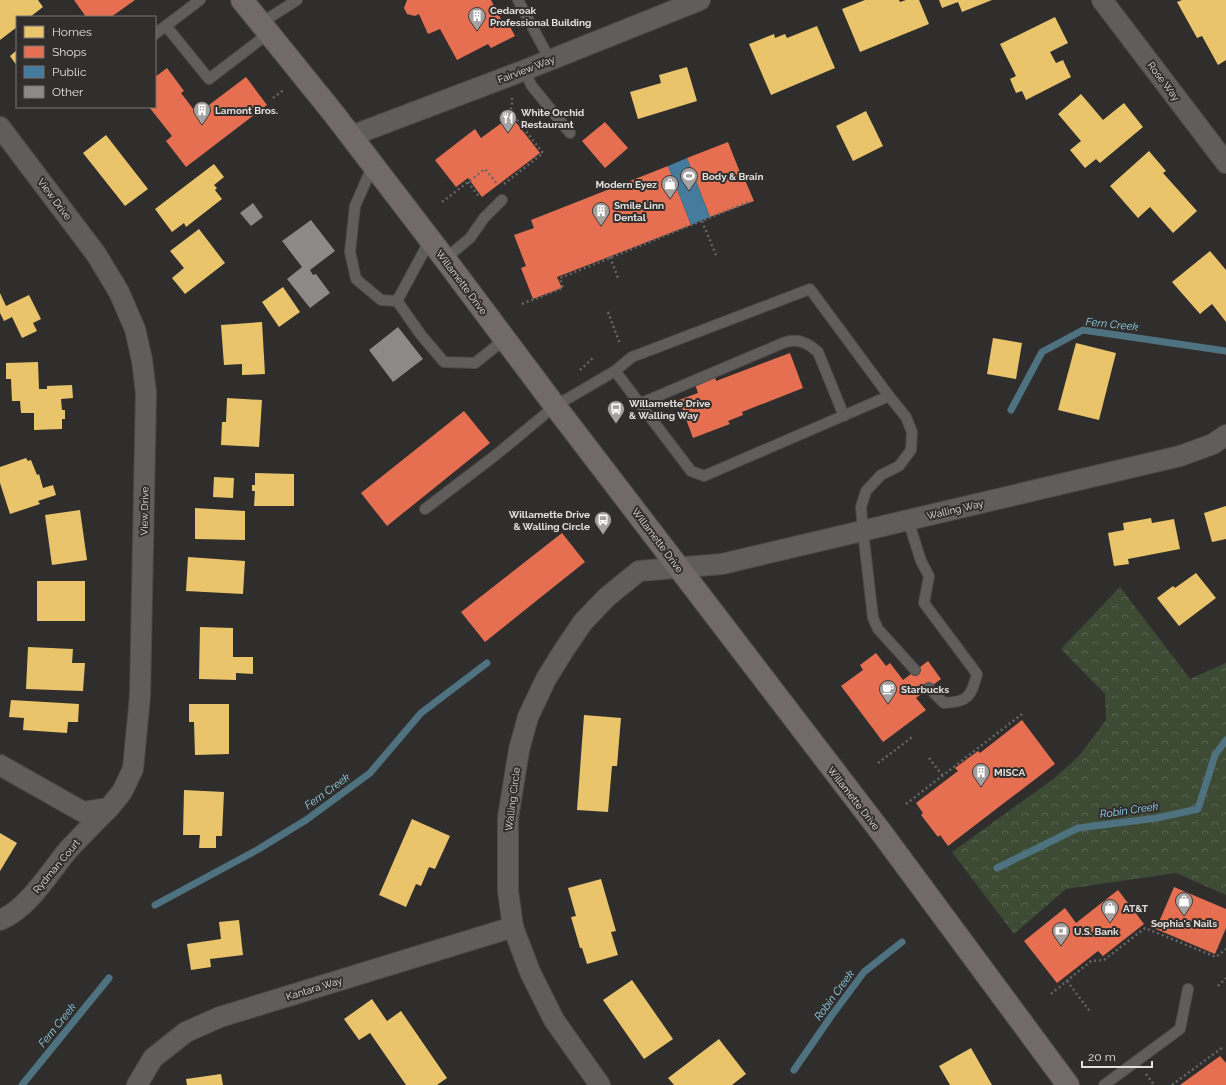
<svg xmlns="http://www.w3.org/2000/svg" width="1226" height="1085" viewBox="0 0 1226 1085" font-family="Raleway,sans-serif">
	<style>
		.forest { fill: url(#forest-crowns) }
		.homes { fill: #e9c46a }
		.shops { fill: #e76f51 }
		.public { fill: #457b9d }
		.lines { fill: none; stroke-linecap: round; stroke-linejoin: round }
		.stream { stroke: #4e7280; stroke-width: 7 }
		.building { fill: #8c8a89 }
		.lane-casing { stroke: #4c4b4a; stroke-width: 12 }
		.street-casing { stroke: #4c4b4a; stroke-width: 22 }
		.primary-casing { stroke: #4c4b4a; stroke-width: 24 }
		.path { stroke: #676666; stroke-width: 2.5; stroke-dasharray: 2 3; stroke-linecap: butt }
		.lane { stroke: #605e5d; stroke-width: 10 }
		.street { stroke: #605e5d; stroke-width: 20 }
		.primary { stroke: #71696a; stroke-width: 22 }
		.labels { text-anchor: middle; stroke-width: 4; stroke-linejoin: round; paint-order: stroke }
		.poi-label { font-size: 10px; font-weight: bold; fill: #e2e0df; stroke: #312e2c; text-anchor: start }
		.street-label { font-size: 10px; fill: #e2e0df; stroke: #312e2c }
		.water-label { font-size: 11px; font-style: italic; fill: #8fd6f1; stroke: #312e2c }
	</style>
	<defs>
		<pattern id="forest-crowns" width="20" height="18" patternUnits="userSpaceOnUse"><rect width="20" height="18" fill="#3d4b35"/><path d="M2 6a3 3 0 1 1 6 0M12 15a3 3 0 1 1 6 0" fill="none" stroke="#596552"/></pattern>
	</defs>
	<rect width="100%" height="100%" fill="#302e2d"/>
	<polygon class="forest" points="1120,587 1190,679 1226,663 1226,895 1176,873 1066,889 1014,934 952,852 1052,780 1079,756 1106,720 1105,694 1061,649"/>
	<g class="homes">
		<polygon points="0,0 38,0 43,7 30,17 17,17 17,27 0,40"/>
		<polygon points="865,0 899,0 900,2 906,0 919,0 929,24 860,52 842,9"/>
		<polygon points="939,0 992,0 962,12 958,2 942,8"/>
		<polygon points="1182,0 1226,0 1226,60 1218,65 1202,36 1197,38 1177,2"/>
		<polygon points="1055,17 1068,43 1050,52 1056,63 1063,60 1071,77 1026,100 1022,91 1016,93 1010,79 1016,76 1000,44"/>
		<polygon points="817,26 835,68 771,95 749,44 774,34 775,38 785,34 787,38"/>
		<polygon points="17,50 17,66 10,56"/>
		<polygon points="687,67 697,101 638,119 630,92 661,83 659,75"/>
		<polygon points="1081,94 1103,120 1124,103 1143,127 1100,163 1096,159 1085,168 1070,150 1081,141 1058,114"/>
		<polygon points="866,111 883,146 853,161 836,126"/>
		<polygon points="106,135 148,189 125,206 83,153"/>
		<polygon points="1149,151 1166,171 1163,173 1197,211 1173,233 1150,207 1138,218 1110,186"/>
		<polygon points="214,164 224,177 214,185 217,188 215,190 222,199 186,227 184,223 172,232 155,209"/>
		<polygon points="199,229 225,263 185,294 172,278 184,268 170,251"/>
		<polygon points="1210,251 1226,270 1226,322 1212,304 1200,314 1172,282"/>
		<polygon points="283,287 300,312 279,327 262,302"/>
		<polygon points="0,293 6,306 29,295 41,319 33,323 37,331 22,338 12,317 4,321 0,313"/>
		<polygon points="262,322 265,374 242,375 242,364 224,365 221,325"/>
		<polygon points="993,338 1022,343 1016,379 987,374"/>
		<polygon points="1076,343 1116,353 1099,420 1058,410"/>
		<polygon points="38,362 39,389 47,389 47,386 72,385 73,398 61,399 62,410 65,410 65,419 62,419 62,429 34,430 34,413 21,413 20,401 12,401 11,379 6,379 6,363"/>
		<polygon points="227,398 262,400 259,447 221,445 222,422 226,422"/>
		<polygon points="26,458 28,461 31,460 37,475 39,474 43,488 53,485 56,495 38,501 40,504 10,514 0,483 0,467"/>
		<polygon points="255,473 294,474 294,506 254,506 255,491 252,491 252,485 255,485"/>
		<polygon points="214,477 234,478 233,498 213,497"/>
		<polygon points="1226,506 1226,539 1212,542 1204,513"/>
		<polygon points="195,508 245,511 245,540 195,539"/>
		<polygon points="80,510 87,560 52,565 45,515"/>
		<polygon points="1151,518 1152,523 1174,519 1180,549 1128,559 1129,564 1114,566 1108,533 1124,530 1123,523"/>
		<polygon points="188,557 245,561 243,594 186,591"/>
		<polygon points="1196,573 1216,598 1179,626 1157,598 1173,586 1175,588"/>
		<rect x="37" y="581" width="48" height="40"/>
		<polygon points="200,627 233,628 233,657 253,657 253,674 236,673 236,680 199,679"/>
		<polygon points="28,647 73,649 72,663 85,663 83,691 26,689"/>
		<polygon points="11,700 79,704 78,722 68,722 67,733 23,730 24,718 9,717"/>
		<polygon points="189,704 229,704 229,754 195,755 194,722 189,722"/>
		<polygon points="584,715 621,718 617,766 612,766 608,812 577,810"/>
		<polygon points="184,790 224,792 222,836 216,836 216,848 199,848 200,835 183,835"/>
		<polygon points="412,819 450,836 435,869 429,867 421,886 416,884 406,907 379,895"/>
		<polygon points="0,833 17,843 0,871"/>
		<polygon points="601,879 616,931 611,932 618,955 587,964 582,948 580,948 571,917 576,916 568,888"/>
		<polygon points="239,920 243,955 210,959 211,967 191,970 187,944 221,939 219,922"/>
		<polygon points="632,980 673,1039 644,1059 603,1000"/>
		<polygon points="372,999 387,1021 401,1011 447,1078 437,1085 406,1085 370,1033 359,1040 344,1019"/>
		<polygon points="719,1039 746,1074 732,1085 674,1085 668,1078"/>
		<polygon points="971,1048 992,1085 950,1085 939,1066"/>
		<polygon points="221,1074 223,1085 187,1085 186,1079"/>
	</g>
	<g class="shops">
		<polygon points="74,0 135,0 111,17 86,17"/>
		<polygon points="407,0 491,0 504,25 508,23 515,36 491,48 488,44 457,60 440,29 428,34 419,14 415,16 407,14 404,8"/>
		<polygon points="167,68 184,91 181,93 197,114 246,77 267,105 186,167 166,141 172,136 149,107 155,107 155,77"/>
		<polygon points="511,116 540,153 482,197 468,178 456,187 435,160 475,129 481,138"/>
		<polygon points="605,122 628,148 605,168 582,141"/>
		<polygon points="728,142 743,180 745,180 754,201 710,217 687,158"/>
		<polygon points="668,166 691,225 557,277 562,288 533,299 521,268 526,266 514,235 534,228 531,220"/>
		<polygon points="790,353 803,388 742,412 743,415 728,421 730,424 693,438 679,400 698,393 695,384 715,377 716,381"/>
		<polygon points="464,411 490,443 387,526 361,493"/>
		<polygon points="562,533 585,562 485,642 461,612"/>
		<polygon points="876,653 886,666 890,663 903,680 928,661 941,679 916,698 926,710 883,742 841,686 863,670 860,665"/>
		<polygon points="1022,720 1055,764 948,846 940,835 938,837 921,815 923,813 916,803 958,771 955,768 978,751 980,753"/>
		<polygon points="1174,887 1226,909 1226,928 1215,954 1156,929"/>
		<polygon points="1118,890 1144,924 1103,956 1098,951 1057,983 1024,941 1065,908 1076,923"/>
		<polygon points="1220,1056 1226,1063 1226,1085 1180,1085"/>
	</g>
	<polygon class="public" points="687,158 710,217 691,225 668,166"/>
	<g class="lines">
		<g class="stream">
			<polyline points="1011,410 1042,352 1083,330 1226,351"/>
			<polyline points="997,868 1078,828 1157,818 1198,809 1215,755 1226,740"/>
			<polyline points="155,905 257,850 306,820 370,773 421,713 487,663"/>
			<polyline points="794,1070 832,1015 864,972 902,942"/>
			<polyline points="22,1085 109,978"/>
		</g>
	</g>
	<g class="building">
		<polygon points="253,203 263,217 251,226 240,213"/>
		<polygon points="311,220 335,251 310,270 313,275 316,274 330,293 310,308 287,279 302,267 282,241"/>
		<polygon points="398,327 423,359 393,382 369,350"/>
	</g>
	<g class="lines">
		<defs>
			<g id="lane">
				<polyline points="518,0 550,60"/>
				<polyline points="261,23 297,0"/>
				<polyline points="166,26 209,79 269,33"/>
				<polyline points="155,34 200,0"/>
				<polyline points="525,70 531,85 570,133"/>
				<polyline points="373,165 355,206 350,252 356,279 381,300 397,301 430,240"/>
				<polyline points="445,259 470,238 484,218 502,200"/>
				<polyline points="397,301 421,335 444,362 475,363 505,339"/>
				<polyline points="615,371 691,471 704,476 889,396"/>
				<path d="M639,404L783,343C797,338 807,342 818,352L844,416"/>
				<polyline points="425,509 497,454 555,406 615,371 632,357 810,289 889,396 906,417 912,432 911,450 899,466 881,475 866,491 861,507 863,531 873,618 878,629 915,670"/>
				<path d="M908,520L921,561L929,576L924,603L977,674C971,697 968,702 944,703L929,688"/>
				<polyline points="1104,1085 1180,1029 1188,989"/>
			</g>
			<g id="street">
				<polyline points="1102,0 1226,163"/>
				<polyline points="0,127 96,254 119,292 135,329 142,360 146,393 140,696 133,769 122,792 109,808 83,812 0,765"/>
				<polyline points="351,136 525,70 700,0"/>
				<path d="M0,920C28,909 49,873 68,850C81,836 95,822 109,808"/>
				<polyline points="137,1085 153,1058 186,1032 220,1017 513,927"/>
				<polyline points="600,1085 554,1020 530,972 513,927 508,891 508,818 519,750 528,717 546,679 564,650 583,622 607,597 639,571 722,564 1180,456 1213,444 1226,435"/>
			</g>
			<polyline id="primary" points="242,0 334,114 445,259 555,406 881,832 1068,1085"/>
		</defs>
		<use href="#lane" class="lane-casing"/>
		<use href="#street" class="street-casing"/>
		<use href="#primary" class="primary-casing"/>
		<g class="path">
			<polyline points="273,98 285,89"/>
			<polyline points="468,182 480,198"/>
			<polyline points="504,184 543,153 510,111 512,106 512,98"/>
			<polyline points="442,202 485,169 498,185"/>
			<polyline points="702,221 716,255"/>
			<polyline points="610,257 618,278"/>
			<polyline points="522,304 563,288 560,278 751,201"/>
			<polyline points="608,312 620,344"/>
			<polyline points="580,370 594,357"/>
			<polyline points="929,758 943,776"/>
			<polyline points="878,763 911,738 913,740"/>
			<polyline points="906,804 1022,714"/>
			<polyline points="1067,981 1091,1013"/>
			<polyline points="1218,986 1226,978"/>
			<polyline points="1051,994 1091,961 1104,960 1145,928 1216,957 1226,949"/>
			<polyline points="1146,1074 1154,1085"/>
			<polyline points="1172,1085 1223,1047"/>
		</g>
		<use href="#lane" class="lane"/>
		<use href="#street" class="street"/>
		<use href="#primary" class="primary"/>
	</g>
	<defs>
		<symbol id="building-pin" viewBox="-11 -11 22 30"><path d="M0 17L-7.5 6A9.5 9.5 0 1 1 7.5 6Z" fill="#a4a2a1" stroke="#312e2c"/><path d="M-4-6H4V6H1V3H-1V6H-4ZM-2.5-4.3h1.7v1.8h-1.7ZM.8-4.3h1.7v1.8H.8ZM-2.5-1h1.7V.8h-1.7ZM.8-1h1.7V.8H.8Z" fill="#fff"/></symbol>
		<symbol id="restaurant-pin" viewBox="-11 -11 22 30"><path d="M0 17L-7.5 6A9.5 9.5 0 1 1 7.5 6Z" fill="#a4a2a1" stroke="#312e2c"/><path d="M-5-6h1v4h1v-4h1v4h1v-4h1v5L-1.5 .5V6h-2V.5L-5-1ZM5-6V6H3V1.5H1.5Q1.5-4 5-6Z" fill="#fff"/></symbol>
		<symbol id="stadium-pin" viewBox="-11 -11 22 30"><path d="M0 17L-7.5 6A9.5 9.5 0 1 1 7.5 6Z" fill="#a4a2a1" stroke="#312e2c"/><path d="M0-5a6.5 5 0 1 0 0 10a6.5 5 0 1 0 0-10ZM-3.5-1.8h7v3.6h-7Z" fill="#fff"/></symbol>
		<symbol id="shop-pin" viewBox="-11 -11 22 30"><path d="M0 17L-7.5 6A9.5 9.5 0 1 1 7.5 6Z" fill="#a4a2a1" stroke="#312e2c"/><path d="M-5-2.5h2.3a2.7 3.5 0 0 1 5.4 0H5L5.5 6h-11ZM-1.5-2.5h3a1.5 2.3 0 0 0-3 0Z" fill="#fff"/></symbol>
		<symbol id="bus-pin" viewBox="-11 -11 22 30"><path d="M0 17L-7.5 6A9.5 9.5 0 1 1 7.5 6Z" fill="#a4a2a1" stroke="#312e2c"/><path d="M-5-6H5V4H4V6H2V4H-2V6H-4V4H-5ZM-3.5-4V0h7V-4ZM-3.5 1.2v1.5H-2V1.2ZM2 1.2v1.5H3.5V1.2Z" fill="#fff"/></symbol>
		<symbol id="cafe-pin" viewBox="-11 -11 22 30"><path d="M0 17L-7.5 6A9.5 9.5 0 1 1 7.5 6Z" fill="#a4a2a1" stroke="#312e2c"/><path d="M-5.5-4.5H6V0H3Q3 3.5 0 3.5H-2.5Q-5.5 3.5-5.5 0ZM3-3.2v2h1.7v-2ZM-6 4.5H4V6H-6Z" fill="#fff"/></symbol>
		<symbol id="bank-pin" viewBox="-11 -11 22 30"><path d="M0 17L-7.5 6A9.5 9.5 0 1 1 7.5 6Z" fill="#a4a2a1" stroke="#312e2c"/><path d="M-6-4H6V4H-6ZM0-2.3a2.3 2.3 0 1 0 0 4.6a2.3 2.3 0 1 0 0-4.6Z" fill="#fff"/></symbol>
	</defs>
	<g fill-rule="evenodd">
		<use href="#building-pin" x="467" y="6" width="20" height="27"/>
		<use href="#building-pin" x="192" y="100" width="20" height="27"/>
		<use href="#restaurant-pin" x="498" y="108" width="20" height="27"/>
		<use href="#stadium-pin" x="679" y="166" width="20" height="27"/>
		<use href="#shop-pin" x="660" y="174" width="20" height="27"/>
		<use href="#building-pin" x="591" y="201" width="20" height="27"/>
		<use href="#bus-pin" x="606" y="399" width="20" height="27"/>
		<use href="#bus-pin" x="593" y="510" width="20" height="27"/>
		<use href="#cafe-pin" x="878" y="679" width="20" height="27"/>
		<use href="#building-pin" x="971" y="762" width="20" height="27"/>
		<use href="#shop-pin" x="1174" y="891" width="20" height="27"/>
		<use href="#shop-pin" x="1100" y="898" width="20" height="27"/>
		<use href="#bank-pin" x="1051" y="921" width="20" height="27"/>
	</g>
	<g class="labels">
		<g class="poi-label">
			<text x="490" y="14">Cedaroak<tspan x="490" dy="12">Professional Building</tspan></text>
			<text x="215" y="114">Lamont Bros.</text>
			<text x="521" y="116">White Orchid<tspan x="521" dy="12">Restaurant</tspan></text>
			<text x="702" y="180">Body &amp; Brain</text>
			<text x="657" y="188" text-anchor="end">Modern Eyez</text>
			<text x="614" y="209">Smile Linn<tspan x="614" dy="12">Dental</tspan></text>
			<text x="629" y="407">Willamette Drive<tspan x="629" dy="12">&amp; Walling Way</tspan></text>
			<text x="590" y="518" text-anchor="end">Willamette Drive<tspan x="590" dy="12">&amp; Walling Circle</tspan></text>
			<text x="901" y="693">Starbucks</text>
			<text x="994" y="776">MISCA</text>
			<text x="1123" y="912">AT&amp;T</text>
			<text x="1184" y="927" text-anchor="middle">Sophia's Nails</text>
			<text x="1074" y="935">U.S. Bank</text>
		</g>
		<g class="street-label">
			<text transform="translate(526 69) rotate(-21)" y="4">Fairview Way</text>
			<text transform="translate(1164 81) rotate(53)" y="4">Rose Way</text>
			<text transform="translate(55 199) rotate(53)" y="4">View Drive</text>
			<text transform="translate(462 282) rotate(53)" y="4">Willamette Drive</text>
			<text transform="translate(955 509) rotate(-13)" y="4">Walling Way</text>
			<text transform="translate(144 511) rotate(-89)" y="4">View Drive</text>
			<text transform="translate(658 540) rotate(53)" y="4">Willamette Drive</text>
			<text transform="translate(854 798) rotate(52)" y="4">Willamette Drive</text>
			<text transform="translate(512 799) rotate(-83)" y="4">Walling Circle</text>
			<text transform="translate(56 866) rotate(-50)" y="4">Rydman Court</text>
			<text transform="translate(314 988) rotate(-17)" y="4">Kantara Way</text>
		</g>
		<g class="water-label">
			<text transform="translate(1112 324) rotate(6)" y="4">Fern Creek</text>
			<text transform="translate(327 791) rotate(-36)" y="4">Fern Creek</text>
			<text transform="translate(1129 810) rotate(-8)" y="4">Robin Creek</text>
			<text transform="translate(834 995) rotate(-54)" y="4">Robin Creek</text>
			<text transform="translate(57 1025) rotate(-51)" y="4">Fern Creek</text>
		</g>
	</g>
	<rect x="16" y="16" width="140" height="92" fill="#312e2c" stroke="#787574"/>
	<rect x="24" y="26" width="20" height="12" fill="#e9c46a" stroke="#787574"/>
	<text x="52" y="36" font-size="12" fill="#e2e0df">Homes</text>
	<rect x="24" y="46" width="20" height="12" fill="#e76f51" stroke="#787574"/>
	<text x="52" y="56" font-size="12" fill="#e2e0df">Shops</text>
	<rect x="24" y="66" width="20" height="12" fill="#457b9d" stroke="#787574"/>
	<text x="52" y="76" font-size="12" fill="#e2e0df">Public</text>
	<rect x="24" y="86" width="20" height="12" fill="#8c8a89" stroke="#787574"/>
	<text x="52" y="96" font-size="12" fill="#e2e0df">Other</text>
	<path d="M1082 1061v6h70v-6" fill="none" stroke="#e2e0df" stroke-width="2"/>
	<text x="1088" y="1061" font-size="12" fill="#e2e0df" stroke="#312e2c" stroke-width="3" paint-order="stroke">20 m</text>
</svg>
